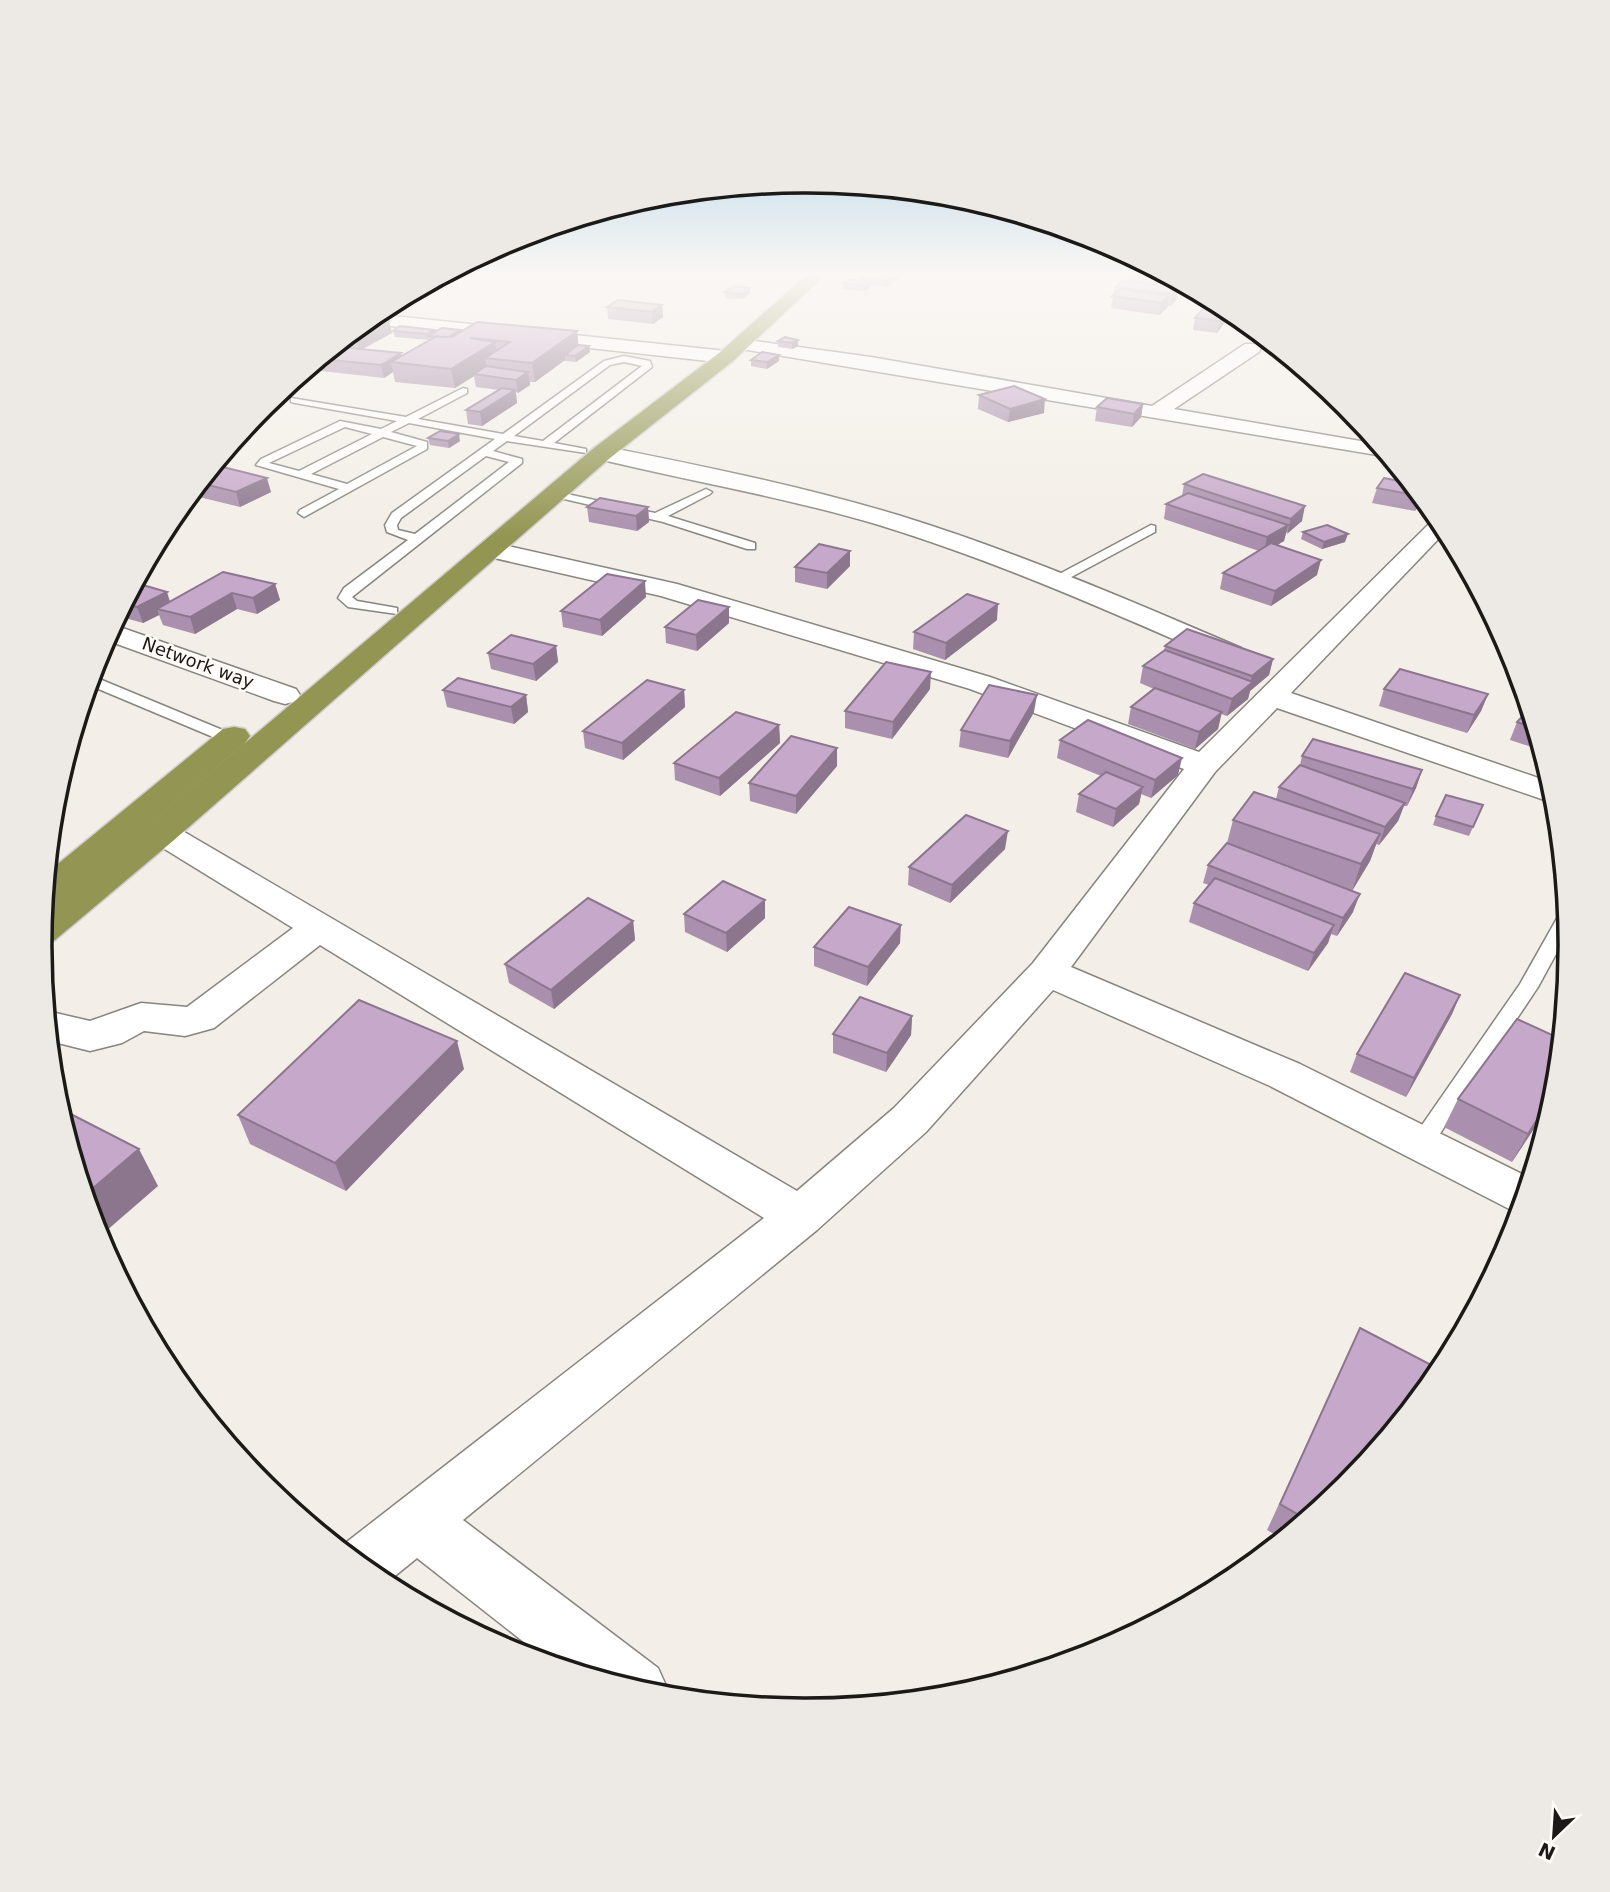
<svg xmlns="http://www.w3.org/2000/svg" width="1610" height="1892" viewBox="0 0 1610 1892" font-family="'DejaVu Sans',sans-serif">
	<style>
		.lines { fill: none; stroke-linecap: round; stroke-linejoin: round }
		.lane-casing { stroke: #88847e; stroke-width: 3 }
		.street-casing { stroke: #88847e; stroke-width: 3 }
		.highway-casing { stroke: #cdcdcc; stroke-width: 3 }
		.lane { fill: #fff; fill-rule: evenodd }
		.street { fill: #fff; fill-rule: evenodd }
		.highway { fill: #939652; fill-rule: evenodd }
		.wall { fill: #aa90ae }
		.shaded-wall { fill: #8b768d }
		.building { fill: #c6a8ca; stroke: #8b768d; stroke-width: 2 }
		.labels { text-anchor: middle; stroke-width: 5; stroke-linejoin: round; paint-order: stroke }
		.far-street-label { font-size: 18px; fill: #1b1a17; stroke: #fffcf8 }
		.rim { fill: none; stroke: #1b1a17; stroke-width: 3.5 }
	</style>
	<rect width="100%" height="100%" fill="#f3eee7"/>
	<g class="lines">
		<defs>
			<g id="lane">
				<path d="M624,356L650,361L652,367L554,443L586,449V453L507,441L493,451L522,459V463L352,597L357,601L397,608V614L348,607L338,598L344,588L408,540L387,532L385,525L392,513L495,439L409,423L391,432L427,442V449L304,517L298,513L300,510L339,489L256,465L261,459L340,421L381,429L397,421L295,403L291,402V398L406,417L463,388L467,389V393L418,419L503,434L604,361ZM624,362L642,366L543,441L514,436L610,365ZM345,427L372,434L299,471L269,463ZM383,437L417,446L347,484L311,474ZM486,456L509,462L415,534L398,530L397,525L401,518Z"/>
				<polygon points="706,489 712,492 710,494 668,516 755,543 755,549 747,549 663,522 547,495 553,491 655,513"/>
				<polygon points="1151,525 1155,526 1155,532 1062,582 1057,583 1050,579"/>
				<polygon points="92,676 237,736 239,739 231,744 225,742 89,685"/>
				<polygon points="1566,911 1568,932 1538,987 1429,1150 1421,1153 1413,1150 1410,1144 1413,1138 1520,984 1560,913"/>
			</g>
			<g id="street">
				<polygon points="1122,272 1159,272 1172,279 1130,277"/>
				<polygon points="375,314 726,351 735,357 726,363 364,323"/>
				<polygon points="741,339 871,357 1152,406 1245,344 1259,344 1261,348 1259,352 1174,409 1378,444 1389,457 735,348 732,344 735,340"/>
				<path d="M602,446C702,466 803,486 901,516C1017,552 1129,600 1241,648L1245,654L1241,660L1231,663L1221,660C1109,611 996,561 879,525C785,497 689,481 594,458L591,453L594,448Z"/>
				<polygon points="1437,516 1446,531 1291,693 1550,782 1556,804 1277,708 1215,772 1071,967 1300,1064 1530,1178 1519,1214 1270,1086 1053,990 926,1132 817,1230 463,1520 658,1668 668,1690 665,1697 553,1665 417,1558 385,1584 339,1548 764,1218 320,945 214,1028 185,1036 144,1031 122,1043 90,1051 50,1041 47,1011 90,1021 141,1003 187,1007 293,928 150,840 145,833 150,826 162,823 174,826 797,1191 894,1108 1033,963 1184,769 970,689 661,596 481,555 477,550 481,545 490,542 677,584 990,677 1199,752"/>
				<polygon points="114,625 296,689 300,695 296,701 285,704 274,701 106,640"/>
			</g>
			<polygon id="highway" points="810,272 828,272 733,361 610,458 174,840 55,940 41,943 44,910 55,901 44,903 48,872 223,729 234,727 245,729 250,736 245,743 102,864 594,448 719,353"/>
		</defs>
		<use href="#lane" class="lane-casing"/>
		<use href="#street" class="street-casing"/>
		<use href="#highway" class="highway-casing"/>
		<use href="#lane" class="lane"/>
		<use href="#street" class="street"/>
		<use href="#highway" class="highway"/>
	</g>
	<g class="wall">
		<polygon points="854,272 893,272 898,279 887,287 870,285 870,288 864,291 842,289 842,283 860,281 860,278 861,277 854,276"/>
		<polygon points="1159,272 1166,276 1165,281 1161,286 1178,288 1176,300 1170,306 1168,306 1167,308 1159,315 1111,308 1115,287 1128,282 1128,280"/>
		<polygon points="725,292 750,293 742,299 725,298"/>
		<polygon points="662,305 663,317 653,324 608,319 607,307"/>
		<polygon points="1236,315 1253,329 1234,326"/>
		<polygon points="1195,318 1228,318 1217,333 1193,330"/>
		<polygon points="370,319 389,321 392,333 362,349 402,356 429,341 429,340 395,337 393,331 434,332 460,330 460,332 577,331 578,345 590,352 576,362 565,361 565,360 535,382 530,382 530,385 518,393 516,392 517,403 482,426 468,424 466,410 499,390 476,387 474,376 455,388 395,382 393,372 384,378 321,371 319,361 328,353 337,348 334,348"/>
		<polygon points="798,340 798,346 792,349 778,347 778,341"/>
		<polygon points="751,360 779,361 767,369 751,366"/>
		<polygon points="979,395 1044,413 1008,422 978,409"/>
		<polygon points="1143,404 1141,417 1132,427 1095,421 1097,407"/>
		<polygon points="428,438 460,441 449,448 430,445"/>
		<polygon points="215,465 271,492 240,507 191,495"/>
		<polygon points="1409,483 1423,499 1415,511 1372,503 1377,488"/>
		<polygon points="1184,484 1302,521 1286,533 1284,541 1277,545 1317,575 1271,606 1220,589 1223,573 1259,551 1164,519 1166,504 1182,496"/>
		<polygon points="587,507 648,507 649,522 637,531 589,522"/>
		<polygon points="1303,532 1345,542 1322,549 1301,539"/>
		<polygon points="850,566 827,589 795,582 795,567"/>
		<polygon points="136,583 170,602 275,584 280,600 257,614 237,609 195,634 163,625 159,615 143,623 118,616"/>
		<polygon points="646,597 602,636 563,627 561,611"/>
		<polygon points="729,607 729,623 697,651 666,643 665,627"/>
		<polygon points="997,620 945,660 913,649 914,632"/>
		<polygon points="556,646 558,662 536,681 491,669 488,653"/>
		<polygon points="1165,646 1273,659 1269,675 1250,691 1248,699 1227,716 1221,714 1218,729 1195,749 1128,724 1131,707 1154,689 1140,683 1143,666 1164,651"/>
		<polygon points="930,689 892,739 845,728 845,711"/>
		<polygon points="1384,689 1488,694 1481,711 1467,733 1379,706"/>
		<polygon points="443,690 526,695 528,712 514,724 447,707"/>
		<polygon points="684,690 685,707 623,760 585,748 583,731"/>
		<polygon points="1529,709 1541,750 1510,740 1517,722"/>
		<polygon points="1034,712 1008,758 959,747 961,730"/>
		<polygon points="779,725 780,743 720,796 675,780 674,763"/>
		<polygon points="1060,740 1178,775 1151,798 1141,794 1139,804 1113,827 1076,812 1079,794 1101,776 1057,758"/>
		<polygon points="1302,756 1422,770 1416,788 1407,806 1404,806 1398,821 1379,845 1376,844 1370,861 1352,891 1353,912 1337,936 1331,934 1328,943 1308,971 1189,922 1194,903 1209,885 1203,883 1208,865 1227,843 1233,820 1276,799 1279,787 1300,765"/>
		<polygon points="837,766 796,814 750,801 749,783"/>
		<polygon points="1483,805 1469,836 1433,825 1436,816"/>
		<polygon points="1005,849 950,903 908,885 909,867"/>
		<polygon points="765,900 765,918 727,952 685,932 684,914"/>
		<polygon points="633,921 635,940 554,1009 509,983 505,964"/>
		<polygon points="900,943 867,986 814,966 814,947"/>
		<polygon points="1460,995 1452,1014 1406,1097 1350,1072 1357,1054"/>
		<polygon points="912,1016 911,1035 886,1072 833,1053 833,1034"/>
		<polygon points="1561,1039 1555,1097 1512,1162 1444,1127 1458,1099"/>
		<polygon points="464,1069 346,1191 250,1144 238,1115"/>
		<polygon points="1360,1328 1345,1487 1282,1539 1267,1530"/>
	</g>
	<g class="shaded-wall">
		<polygon points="898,273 898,279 887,287 887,281"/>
		<polygon points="1163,274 1166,276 1165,281 1155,292 1154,292 1156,283"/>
		<polygon points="870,282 870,288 864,291 864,286"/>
		<polygon points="750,288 750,293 742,299 742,294"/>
		<polygon points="1178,288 1176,300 1170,306 1172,294"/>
		<polygon points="1169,296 1167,308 1159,315 1161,303"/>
		<polygon points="662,305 663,317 653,324 652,312"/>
		<polygon points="1228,309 1230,310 1228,318 1217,333 1220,321"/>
		<polygon points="389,321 392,333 359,351 356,338"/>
		<polygon points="460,330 461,336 447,338"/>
		<polygon points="577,331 579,350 565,355 565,360 535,382 532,363"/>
		<polygon points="798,340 798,346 792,349 792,343"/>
		<polygon points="495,342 498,360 485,358 487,368 474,374 474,376 455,388 451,369"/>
		<polygon points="589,346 590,352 576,362 575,356"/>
		<polygon points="401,353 403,364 391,362 393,372 384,378 381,365"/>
		<polygon points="779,355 779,361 767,369 767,362"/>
		<polygon points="528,372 530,385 518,393 516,380"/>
		<polygon points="515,390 517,403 482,426 480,412"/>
		<polygon points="1045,399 1044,413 1008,422 1010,409"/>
		<polygon points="1143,404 1141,417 1132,427 1134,414"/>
		<polygon points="247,426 249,434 235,441"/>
		<polygon points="459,434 460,441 449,448 448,441"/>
		<polygon points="267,478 271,492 240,507 236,492"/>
		<polygon points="1420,496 1423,499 1422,501 1415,511"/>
		<polygon points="1305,506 1302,521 1287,534 1291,519"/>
		<polygon points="648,507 649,522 637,531 636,516"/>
		<polygon points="1288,525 1284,541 1264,553 1267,537"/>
		<polygon points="1348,534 1345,542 1322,549 1324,542"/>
		<polygon points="850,551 850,566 827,589 827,573"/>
		<polygon points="1321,560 1317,575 1271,606 1275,591"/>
		<polygon points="645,581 646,597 602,636 600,620"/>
		<polygon points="275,584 280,600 257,614 253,598"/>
		<polygon points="167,592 172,608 157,609 159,615 143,623 137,607"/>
		<polygon points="232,593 237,609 195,634 190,617"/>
		<polygon points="998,604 997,620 945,660 946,643"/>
		<polygon points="729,607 729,623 697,651 696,635"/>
		<polygon points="556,646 558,662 536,681 533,664"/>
		<polygon points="1273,659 1269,675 1250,691 1248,699 1227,716 1232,699 1250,684 1252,676"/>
		<polygon points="931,672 930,689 892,739 893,722"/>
		<polygon points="684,690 685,707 623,760 622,743"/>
		<polygon points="1488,694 1481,711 1467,733 1474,715"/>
		<polygon points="526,695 528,712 514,724 511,707"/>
		<polygon points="1037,695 1034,712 1008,758 1010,741"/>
		<polygon points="1222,712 1218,729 1195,749 1199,732"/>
		<polygon points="779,725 780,743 720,796 719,778"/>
		<polygon points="837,748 837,766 796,814 796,796"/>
		<polygon points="1182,758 1178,775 1151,798 1155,780"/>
		<polygon points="1422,770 1416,788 1407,806 1413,789"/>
		<polygon points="1143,787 1139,804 1113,827 1116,809"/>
		<polygon points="1405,803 1398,821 1379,845 1385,827"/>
		<polygon points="1008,831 1005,849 950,903 952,885"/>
		<polygon points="1380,834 1370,861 1352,891 1361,864"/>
		<polygon points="1360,894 1353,912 1337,936 1343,918"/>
		<polygon points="765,900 765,918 727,952 726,933"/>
		<polygon points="633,921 635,940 554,1009 551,990"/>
		<polygon points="901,925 900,943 867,986 868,967"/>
		<polygon points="1334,925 1328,943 1308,971 1314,953"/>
		<polygon points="1460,995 1452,1014 1406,1097 1414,1078"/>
		<polygon points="912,1016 911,1035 886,1072 887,1053"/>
		<polygon points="457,1041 464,1069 346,1191 335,1163"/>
		<polygon points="1555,1091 1555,1097 1512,1162 1528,1134"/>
		<polygon points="139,1149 158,1186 98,1238 85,1195"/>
	</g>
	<g class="building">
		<polygon points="868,272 893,272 898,273 887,281 860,278"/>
		<polygon points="1135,272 1159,272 1163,274 1156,283 1128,280"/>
		<polygon points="848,279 870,282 864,286 842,283"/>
		<polygon points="1122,281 1178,288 1172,294 1115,287"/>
		<polygon points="734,286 750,288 742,294 725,292"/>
		<polygon points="1121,289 1169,296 1161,303 1112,296"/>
		<polygon points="618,300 662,305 652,312 607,307"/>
		<polygon points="1207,304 1220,305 1228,309 1220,321 1195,318"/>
		<polygon points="370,319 389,321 356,338 347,337"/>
		<polygon points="477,322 577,331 532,363 485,358 510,342 470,338 495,342 451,369 391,362 437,336 452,337"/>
		<polygon points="400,326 434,330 427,334 393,331"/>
		<polygon points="442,328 460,330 448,337 428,336"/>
		<polygon points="785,337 798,340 792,343 778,341"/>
		<polygon points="578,345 589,346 575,356 565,355"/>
		<polygon points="339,347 401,353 381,365 321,359 328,353"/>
		<polygon points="762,352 779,355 767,362 751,360"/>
		<polygon points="486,366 528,372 516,380 474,374"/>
		<polygon points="1014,386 1045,399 1010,409 979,395"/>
		<polygon points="502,388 515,390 480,412 466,410"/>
		<polygon points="1107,398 1143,404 1134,414 1097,407"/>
		<polygon points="440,431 459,434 448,441 428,438"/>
		<polygon points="215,465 267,478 236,492 200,483"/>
		<polygon points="1203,474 1305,506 1291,519 1184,484"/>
		<polygon points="1384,478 1409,483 1420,496 1377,488"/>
		<polygon points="1188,493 1288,525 1267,537 1166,504"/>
		<polygon points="600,498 648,507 636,516 587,507"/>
		<polygon points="1327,525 1348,534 1324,542 1303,532"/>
		<polygon points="1271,543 1321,560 1275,591 1223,573"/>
		<polygon points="819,544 850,551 827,573 795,567"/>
		<polygon points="223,572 275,584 253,598 232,593 190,617 157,609"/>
		<polygon points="607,574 645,581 600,620 561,611"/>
		<polygon points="136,583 167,592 137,607 125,604"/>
		<polygon points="967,594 998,604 946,643 914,632"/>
		<polygon points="698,600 729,607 696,635 665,627"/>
		<polygon points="1187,629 1273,659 1252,676 1165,646"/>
		<polygon points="511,635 556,646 533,664 488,653"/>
		<polygon points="1165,650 1253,682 1232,699 1143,666"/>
		<polygon points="886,662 931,672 893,722 845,711"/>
		<polygon points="1400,669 1488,694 1474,715 1384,689"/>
		<polygon points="458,678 526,695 511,707 443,690"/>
		<polygon points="647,680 684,690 622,743 583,731"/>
		<polygon points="989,685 1037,695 1010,741 961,730"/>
		<polygon points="1155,688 1222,712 1199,732 1131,707"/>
		<polygon points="1529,709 1534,728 1517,722"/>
		<polygon points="736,712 779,725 719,778 674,763"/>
		<polygon points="1088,720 1182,758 1155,780 1060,740"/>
		<polygon points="791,736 837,748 796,796 749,783"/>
		<polygon points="1313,739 1422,770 1413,789 1302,756"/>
		<polygon points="1300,765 1405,803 1385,827 1279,787"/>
		<polygon points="1106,772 1143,787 1116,809 1079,794"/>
		<polygon points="1254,792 1380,834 1361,864 1233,820"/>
		<polygon points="1446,795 1483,805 1473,827 1436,816"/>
		<polygon points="966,815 1008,831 952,885 909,867"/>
		<polygon points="1227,843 1360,894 1343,918 1208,865"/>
		<polygon points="1215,878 1334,925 1314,953 1194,903"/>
		<polygon points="723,881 765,900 726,933 684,914"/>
		<polygon points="588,898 633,921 551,990 505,964"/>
		<polygon points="849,907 901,925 868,967 814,947"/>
		<polygon points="1405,973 1460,995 1414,1078 1357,1054"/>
		<polygon points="860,997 912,1016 887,1053 833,1034"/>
		<polygon points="359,1000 457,1041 335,1163 238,1115"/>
		<polygon points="1517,1019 1561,1039 1555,1091 1528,1134 1458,1099"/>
		<polygon points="59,1108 139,1149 85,1195"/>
		<polygon points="1360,1328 1441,1370 1345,1487 1306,1519 1280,1504"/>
	</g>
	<linearGradient id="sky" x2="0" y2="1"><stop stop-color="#88bee2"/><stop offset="0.51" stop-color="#faf7f4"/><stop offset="1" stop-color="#faf7f4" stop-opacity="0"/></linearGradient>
	<rect width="1610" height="537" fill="url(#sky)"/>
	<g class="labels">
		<g class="far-street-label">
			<text transform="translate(198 663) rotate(20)" y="6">Network way</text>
		</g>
	</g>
	<path d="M0 0H1610V1892H0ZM804 193H806A752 752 0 0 1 1558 945V946A752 752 0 0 1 806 1698H804A752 752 0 0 1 52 946V945A752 752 0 0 1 804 193Z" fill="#edeae6" fill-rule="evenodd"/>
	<path class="rim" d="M804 193H806A752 752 0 0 1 1558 945V946A752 752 0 0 1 806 1698H804A752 752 0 0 1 52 946V945A752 752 0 0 1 804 193Z"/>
	<g transform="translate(1554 1836) rotate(205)" stroke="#fffcf8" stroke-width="5" paint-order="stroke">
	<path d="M0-5L12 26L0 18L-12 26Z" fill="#1b1a17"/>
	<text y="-10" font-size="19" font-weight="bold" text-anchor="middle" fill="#1b1a17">N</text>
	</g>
</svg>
